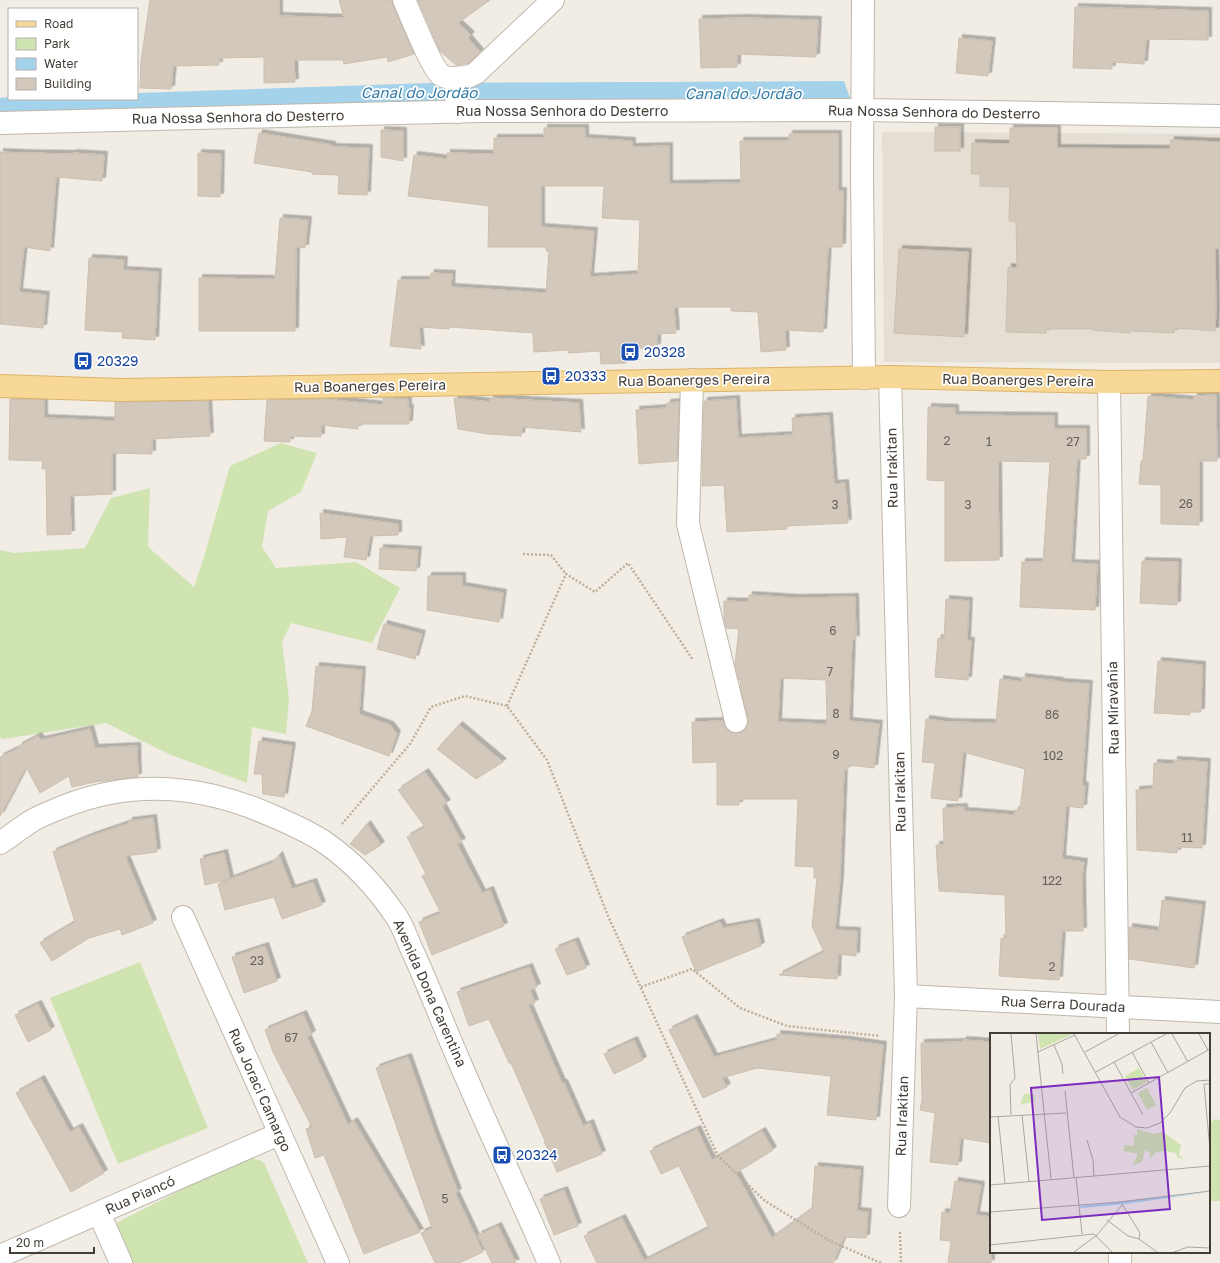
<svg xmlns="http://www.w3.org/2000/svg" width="1220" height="1263" viewBox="0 0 1220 1263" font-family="'Golos Text',sans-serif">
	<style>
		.residential { fill: #e5ded3 }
		.green { fill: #cfe4b0 }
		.water { fill: #a4d2eb }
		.building { fill: #d2c8bb; stroke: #ccbfaf; fill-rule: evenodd; filter: url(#shadow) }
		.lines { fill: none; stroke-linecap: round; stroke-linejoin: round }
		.minor-casing { stroke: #bfb7ab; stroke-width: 24 }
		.major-casing { stroke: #dcb368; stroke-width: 24 }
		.path { stroke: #bdaf9a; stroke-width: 2.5; stroke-dasharray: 2 2; stroke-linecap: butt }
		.minor { stroke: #fff; stroke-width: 22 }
		.major { stroke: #f8d897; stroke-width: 22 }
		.labels { text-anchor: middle; stroke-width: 3.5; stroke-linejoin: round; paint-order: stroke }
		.number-label { font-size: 12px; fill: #676056 }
		.street-label { font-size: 14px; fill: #433d35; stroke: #fff }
		.transit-label { font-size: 14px; fill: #164399; stroke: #fff; text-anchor: start }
		.water-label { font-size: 15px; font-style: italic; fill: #357da8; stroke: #fff }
		.inset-road { fill: none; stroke: #aba79f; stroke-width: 1 }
		.view { fill: #7b2cbf; fill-opacity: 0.15; stroke: #7b2cbf; stroke-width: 2 }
		.inset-edge { fill: none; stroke: #433d35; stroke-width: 2 }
	</style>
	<defs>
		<filter id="shadow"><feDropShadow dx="3.5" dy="-3.5" stdDeviation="0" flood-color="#0004"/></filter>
	</defs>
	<rect width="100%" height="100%" fill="#f1ede5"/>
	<polygon class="residential" points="882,132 1220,134 1220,363 884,362"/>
	<g class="green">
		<polygon points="281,443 317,453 301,492 268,511 262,547 276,568 356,562 400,588 372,643 291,623 282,642 289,699 286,734 252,727 247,783 171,755 106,723 3,739 0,737 0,550 14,553 85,548 111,498 150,488 148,547 194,587 204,557 230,466"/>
		<polygon points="140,962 208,1128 118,1164 50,998"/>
		<polygon points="1215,1119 1220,1120 1220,1201 1209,1201 1209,1124"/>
		<polygon points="250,1158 262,1161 265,1165 308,1263 129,1263 114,1227 118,1222 243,1159"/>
	</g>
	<polygon class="water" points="844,81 851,101 0,114 0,98 9,97 9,99 137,99 137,93 430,83"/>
	<g class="building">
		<polygon points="150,0 279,0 279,16 344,18 339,0 392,0 393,5 414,54 388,62 387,57 344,64 343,60 294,60 295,82 264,83 264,57 219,58 219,65 173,66 171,89 140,88 141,61"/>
		<polygon points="418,0 490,0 458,23 471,35 468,38 480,52 469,63 456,65 440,51"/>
		<polygon points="1075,7 1208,11 1208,40 1146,39 1144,64 1112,62 1112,69 1073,68"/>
		<polygon points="745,18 818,20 816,57 737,54 737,67 701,68 699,19"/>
		<polygon points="959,38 992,41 988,76 956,73"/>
		<rect x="935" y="127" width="25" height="24"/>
		<path d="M544,128H585V138L632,141V147L669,146V184L741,183L740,141H789V134H838V191H843L842,247H828L823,332L785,330L786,350L761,352L758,312L731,311V307H674L676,333L657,334V347L625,349L626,363L601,364L600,351L568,353V350L534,352L533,333L449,327V329L419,327L421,349L390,346L398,280H430L431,273L452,274L451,287L546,293L549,251H546V247H488L489,206L408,196L414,155L447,159V153L494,154V138H544ZM541,186H604L602,218L640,220L638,274L590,277L594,231L541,227Z"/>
		<polygon points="1010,128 1057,128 1057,148 1170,149 1171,140 1220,142 1220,249 1215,248 1216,310 1215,331 1175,328 1174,333 1130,331 1130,333 1092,330 1092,329 1046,329 1046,333 1006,332 1008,267 1017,268 1016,222 1009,221 1010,187 980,186 980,174 971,174 972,143 1010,144"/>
		<polygon points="381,130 403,131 403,161 381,157"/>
		<polygon points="259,133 332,145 332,147 369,148 367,195 338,194 339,175 312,174 312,172 254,163"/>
		<polygon points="0,152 21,153 73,154 73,153 104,155 102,181 56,177 50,251 24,247 19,292 46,295 43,328 0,324"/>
		<polygon points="198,153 221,154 220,197 198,196"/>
		<polygon points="280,218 308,220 305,248 296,247 295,331 199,331 199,278 275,279"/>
		<polygon points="899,249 968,252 964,337 894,333"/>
		<polygon points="89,258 124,260 123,270 158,272 155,340 122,338 123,332 85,330"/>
		<polygon points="1216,395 1217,461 1199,461 1199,525 1161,524 1161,485 1139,484 1141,461 1143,461 1148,396 1194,400 1194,396"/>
		<polygon points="383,398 408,399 408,408 410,408 409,424 358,424 358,429 321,425 321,437 290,436 290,442 264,441 267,400 324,399 383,405"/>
		<polygon points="454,398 490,402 490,398 579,403 581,432 522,427 521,436 488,434 458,429"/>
		<polygon points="10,399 44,400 44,418 115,421 115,402 208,401 210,436 152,439 152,454 112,453 112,494 70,496 71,534 47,535 46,469 42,469 43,461 9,460"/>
		<polygon points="736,399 738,438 793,435 792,418 829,416 834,484 845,483 848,523 787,526 787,529 727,532 724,485 702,486 704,401"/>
		<polygon points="679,402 677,461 639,464 636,410 667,408 667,403"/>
		<polygon points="928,407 955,408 955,415 1054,416 1054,429 1086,429 1086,459 1077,459 1071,563 1097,564 1095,610 1020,607 1022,562 1043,562 1050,462 998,461 999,560 945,561 945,481 927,480"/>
		<polygon points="320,513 398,524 398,535 370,536 366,560 344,557 347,537 321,539"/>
		<polygon points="380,548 418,550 416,571 379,569"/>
		<polygon points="1142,561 1178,562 1177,605 1140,603"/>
		<polygon points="428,576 462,576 462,586 503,593 499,622 427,610"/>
		<path d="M749,595L796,598L855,597L856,639H852L849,721L879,724L874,768L848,765L847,770H844L840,879L835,930L857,931L856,956L838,954L837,979L779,975L824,952L812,926L817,878H814V867L795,866L798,799H739V805H717V762L693,763L692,722L723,721L727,729L733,733H739L744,730L748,725V718L740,687L741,680H739L735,664L739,629L726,628L724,617V601L748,602ZM780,678L826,680L827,724L778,722Z"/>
		<polygon points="946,599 969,601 967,641 971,641 968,680 935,677 938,638 944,639"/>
		<polygon points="384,624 422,634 415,659 377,649"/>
		<polygon points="1158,661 1202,665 1201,712 1190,712 1190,715 1154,713"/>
		<polygon points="316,666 362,670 359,714 390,725 397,734 389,756 306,726 312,711"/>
		<polygon points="1022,677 1060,681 1060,682 1089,684 1082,785 1085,786 1083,808 1066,806 1062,859 1084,862 1082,877 1083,931 1062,931 1059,980 999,976 1001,938 1006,939 1005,895 939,891 936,845 944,845 943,808 964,807 964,811 1015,815 1015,810 1020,810 1025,769 963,752 958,801 931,798 935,763 922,762 926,719 948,722 996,723 1000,679 1022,682"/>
		<polygon points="459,725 503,762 476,779 437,749"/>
		<polygon points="90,729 95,748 137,746 138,777 95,782 72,787 69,776 40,793 26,767 0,816 0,757 19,748 19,746 38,736 41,740"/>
		<polygon points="259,741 292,746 284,797 263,794 262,774 254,774"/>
		<polygon points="1174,760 1207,762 1202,848 1178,847 1177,853 1137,850 1136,790 1153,789 1154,763 1174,764"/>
		<polygon points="425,772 447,803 442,806 462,842 457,844 482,893 490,890 504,926 432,955 419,922 441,913 422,876 426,874 407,837 425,827 398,790"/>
		<polygon points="153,818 157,852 125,856 153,923 122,935 120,929 89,938 52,961 40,943 75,922 53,852 91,836 129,823 129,821"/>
		<polygon points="367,824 381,845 365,855 350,844"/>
		<polygon points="224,853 230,879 205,885 200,859"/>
		<polygon points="279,855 292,889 313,882 322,905 282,919 274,897 225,910 218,884 272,863"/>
		<polygon points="1162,900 1202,905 1194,968 1129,959 1129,927 1159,931"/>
		<polygon points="720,922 723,928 756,922 761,946 696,972 682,937"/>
		<polygon points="575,941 586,968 567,975 555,949"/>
		<polygon points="265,946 277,981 244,993 232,957"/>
		<polygon points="529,967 537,987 530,990 535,1003 528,1005 562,1083 564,1083 583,1126 590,1123 602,1154 557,1172 544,1141 545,1141 511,1063 509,1063 489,1019 469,1026 457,992"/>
		<polygon points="38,1004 51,1030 28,1042 15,1015"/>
		<polygon points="303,1014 312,1034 307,1037 348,1125 354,1121 420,1232 364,1254 324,1155 315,1158 306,1129 312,1127 273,1052 265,1030"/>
		<polygon points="694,1018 714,1057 777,1040 777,1034 848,1040 883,1045 876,1120 827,1115 831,1076 757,1068 722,1078 727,1087 703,1098 669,1030"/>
		<polygon points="634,1040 643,1060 614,1074 604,1054"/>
		<polygon points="963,1040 991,1042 991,1143 960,1138 958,1165 930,1162 935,1113 920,1110 922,1100 921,1043 963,1042"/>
		<polygon points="408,1057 435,1134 458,1192 455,1193 483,1252 459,1263 435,1263 421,1233 432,1228 376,1068"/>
		<polygon points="41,1079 70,1132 79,1127 104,1173 71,1192 16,1093"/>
		<polygon points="697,1129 712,1160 762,1131 773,1150 736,1173 772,1238 812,1209 815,1166 860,1170 857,1211 868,1212 866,1238 844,1237 833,1263 597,1263 584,1236 622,1218 644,1261 709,1228 679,1166 661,1174 650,1151"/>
		<polygon points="955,1181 981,1185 976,1215 991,1217 991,1263 948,1263 951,1241 940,1240 942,1212 950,1213"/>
		<polygon points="564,1190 578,1226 554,1235 540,1199"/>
		<polygon points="498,1226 516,1263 492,1263 478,1235"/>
	</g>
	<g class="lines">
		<defs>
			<g id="minor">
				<path d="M404,0C410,13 432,69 441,75C445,78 451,78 456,78L457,112"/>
				<polyline points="863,0 862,173 864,378"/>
				<polyline points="456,78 470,76 476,73 553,0"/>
				<polyline points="0,123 478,111 863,110 1220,116"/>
				<polyline points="890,377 906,996 899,1206"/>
				<polyline points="692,380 688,524 736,721"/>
				<polyline points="1109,382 1118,1034"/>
				<path d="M0,843C9,837 18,830 27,824C38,816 53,811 65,806C138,778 206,786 275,817C293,825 312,833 327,844C354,863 377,888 396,916C403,926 407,939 412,950C426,980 438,1011 451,1042C482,1116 517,1189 549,1263"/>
				<polyline points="183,917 338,1263"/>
				<polyline points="906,996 1220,1012"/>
				<polyline points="99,1213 121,1263"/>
				<polyline points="1120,1252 1120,1263"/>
				<polyline points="0,1256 279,1134"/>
			</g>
			<polyline id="major" points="0,386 121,390 890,377 1109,382 1220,381"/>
		</defs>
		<use href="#minor" class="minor-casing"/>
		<use href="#major" class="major-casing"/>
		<g class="path">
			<polyline points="523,554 551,555 566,574"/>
			<polyline points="507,706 566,574 595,592 628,563 693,660"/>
			<polyline points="342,824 410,744 431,707 465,696 507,706 547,760 608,916 718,1156 765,1201 830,1241 881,1263"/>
			<polyline points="641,987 692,969 740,1008 787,1026 880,1036"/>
			<polyline points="900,1232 901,1263"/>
		</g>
		<use href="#minor" class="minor"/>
		<use href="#major" class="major"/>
	</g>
	<defs>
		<symbol id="bus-square" viewBox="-11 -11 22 22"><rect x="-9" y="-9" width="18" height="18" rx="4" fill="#1a4fb4" stroke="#fff"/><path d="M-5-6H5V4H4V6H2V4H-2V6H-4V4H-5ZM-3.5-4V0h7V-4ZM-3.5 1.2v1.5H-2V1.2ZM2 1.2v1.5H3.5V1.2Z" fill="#fff"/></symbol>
	</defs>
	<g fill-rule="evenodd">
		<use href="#bus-square" x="619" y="341" width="22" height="22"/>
		<use href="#bus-square" x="72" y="350" width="22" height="22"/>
		<use href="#bus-square" x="540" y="365" width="22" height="22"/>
		<use href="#bus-square" x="491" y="1144" width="22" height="22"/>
	</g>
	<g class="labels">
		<g class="number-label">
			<text x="947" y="445">2</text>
			<text x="989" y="446">1</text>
			<text x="1073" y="446">27</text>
			<text x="1186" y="508">26</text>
			<text x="835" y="509">3</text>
			<text x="968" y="509">3</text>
			<text x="833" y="635">6</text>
			<text x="830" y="676">7</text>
			<text x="836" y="718">8</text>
			<text x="1052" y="719">86</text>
			<text x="836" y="759">9</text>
			<text x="1053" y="760">102</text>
			<text x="1187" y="842">11</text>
			<text x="1052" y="885">122</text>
			<text x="257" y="965">23</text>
			<text x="1052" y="971">2</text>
			<text x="291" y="1042">67</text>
			<text x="445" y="1203">5</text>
		</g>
		<g class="street-label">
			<text x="562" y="116">Rua Nossa Senhora do Desterro</text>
			<text transform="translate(934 112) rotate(1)" y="5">Rua Nossa Senhora do Desterro</text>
			<text transform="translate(238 117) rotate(-1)" y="5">Rua Nossa Senhora do Desterro</text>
			<text transform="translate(694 380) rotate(-1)" y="5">Rua Boanerges Pereira</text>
			<text transform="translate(1018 380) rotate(1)" y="5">Rua Boanerges Pereira</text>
			<text transform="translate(370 386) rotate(-1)" y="5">Rua Boanerges Pereira</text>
			<text transform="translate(892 468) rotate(-91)" y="5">Rua Irakitan</text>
			<text transform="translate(1113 708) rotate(-91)" y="5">Rua Miravânia</text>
			<text transform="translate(900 792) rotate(-91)" y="5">Rua Irakitan</text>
			<text transform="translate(430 993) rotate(66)" y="5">Avenida Dona Carentina</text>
			<text transform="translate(1063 1004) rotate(3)" y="5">Rua Serra Dourada</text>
			<text transform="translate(260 1090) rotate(66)" y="5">Rua Joraci Camargo</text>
			<text transform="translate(902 1116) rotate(-88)" y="5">Rua Irakitan</text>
			<text transform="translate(140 1195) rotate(-24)" y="5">Rua Piancó</text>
		</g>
		<g class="transit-label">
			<text x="644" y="357">20328</text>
			<text x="97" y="366">20329</text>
			<text x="565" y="381">20333</text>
			<text x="516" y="1160">20324</text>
		</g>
		<g class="water-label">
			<text x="419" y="98">Canal do Jordão</text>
			<text x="743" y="99">Canal do Jordão</text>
		</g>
	</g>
	<g transform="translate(990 1033)">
		<rect width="220" height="220" fill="#f1ede5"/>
		<path d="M48,1H83L50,16ZM149,35L157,49L143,57L135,43ZM157,55L166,72L157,77L148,60ZM34,61H44L45,68L30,72ZM147,96L163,101L173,99L191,112L189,122L194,126L188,125L186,120L174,118L166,119L160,126V120L155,117L152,129L143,132L148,121L133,118L135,112L144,113V102H147Z" fill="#cfe4b0"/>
		<path d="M220,159L135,171L91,175L90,173Z" fill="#a4d2eb"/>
		<path class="inset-road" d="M46,1L61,146M84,1L130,84L146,94L157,95L170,90L180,80L195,55L207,48L220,47M182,1L198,29M209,1L218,17M161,9L178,40M64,12L72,31L73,41M48,19L85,2M95,19L128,1M142,19L159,50M124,29L153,82M106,39L176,1M220,51H214L220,117M75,58L84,145M141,60L220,16M21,82L20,52L25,45L21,1M32,82L39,148M8,83L15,150M0,84L76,80M97,107L103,127L104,143M86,144L92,201M0,152L220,133M132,171L150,200L149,206M0,179L129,169L220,158M117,187L138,203L149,206L167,219M0,212L104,201L122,219M84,219L107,202L132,172M184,219L198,214L220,215"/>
		<path class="view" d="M169,44L180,176L52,187L41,55Z"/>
		<rect width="220" height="220" class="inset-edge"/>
	</g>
	<rect x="8" y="8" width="130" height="92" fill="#ffffff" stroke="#b4b1ae"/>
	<rect x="16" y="21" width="20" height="6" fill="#f8d897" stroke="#b4b1ae"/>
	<text x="44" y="28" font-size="12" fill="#433d35">Road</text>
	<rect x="16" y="38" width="20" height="12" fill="#cfe4b0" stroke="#b4b1ae"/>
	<text x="44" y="48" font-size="12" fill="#433d35">Park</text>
	<rect x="16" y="58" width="20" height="12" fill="#a4d2eb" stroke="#b4b1ae"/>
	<text x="44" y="68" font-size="12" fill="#433d35">Water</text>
	<rect x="16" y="78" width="20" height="12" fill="#d2c8bb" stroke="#b4b1ae"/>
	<text x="44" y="88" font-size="12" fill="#433d35">Building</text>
	<path d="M10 1247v6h84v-6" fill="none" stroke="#433d35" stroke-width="2"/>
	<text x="16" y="1247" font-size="12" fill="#433d35" stroke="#ffffff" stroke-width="3" paint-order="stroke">20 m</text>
</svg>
